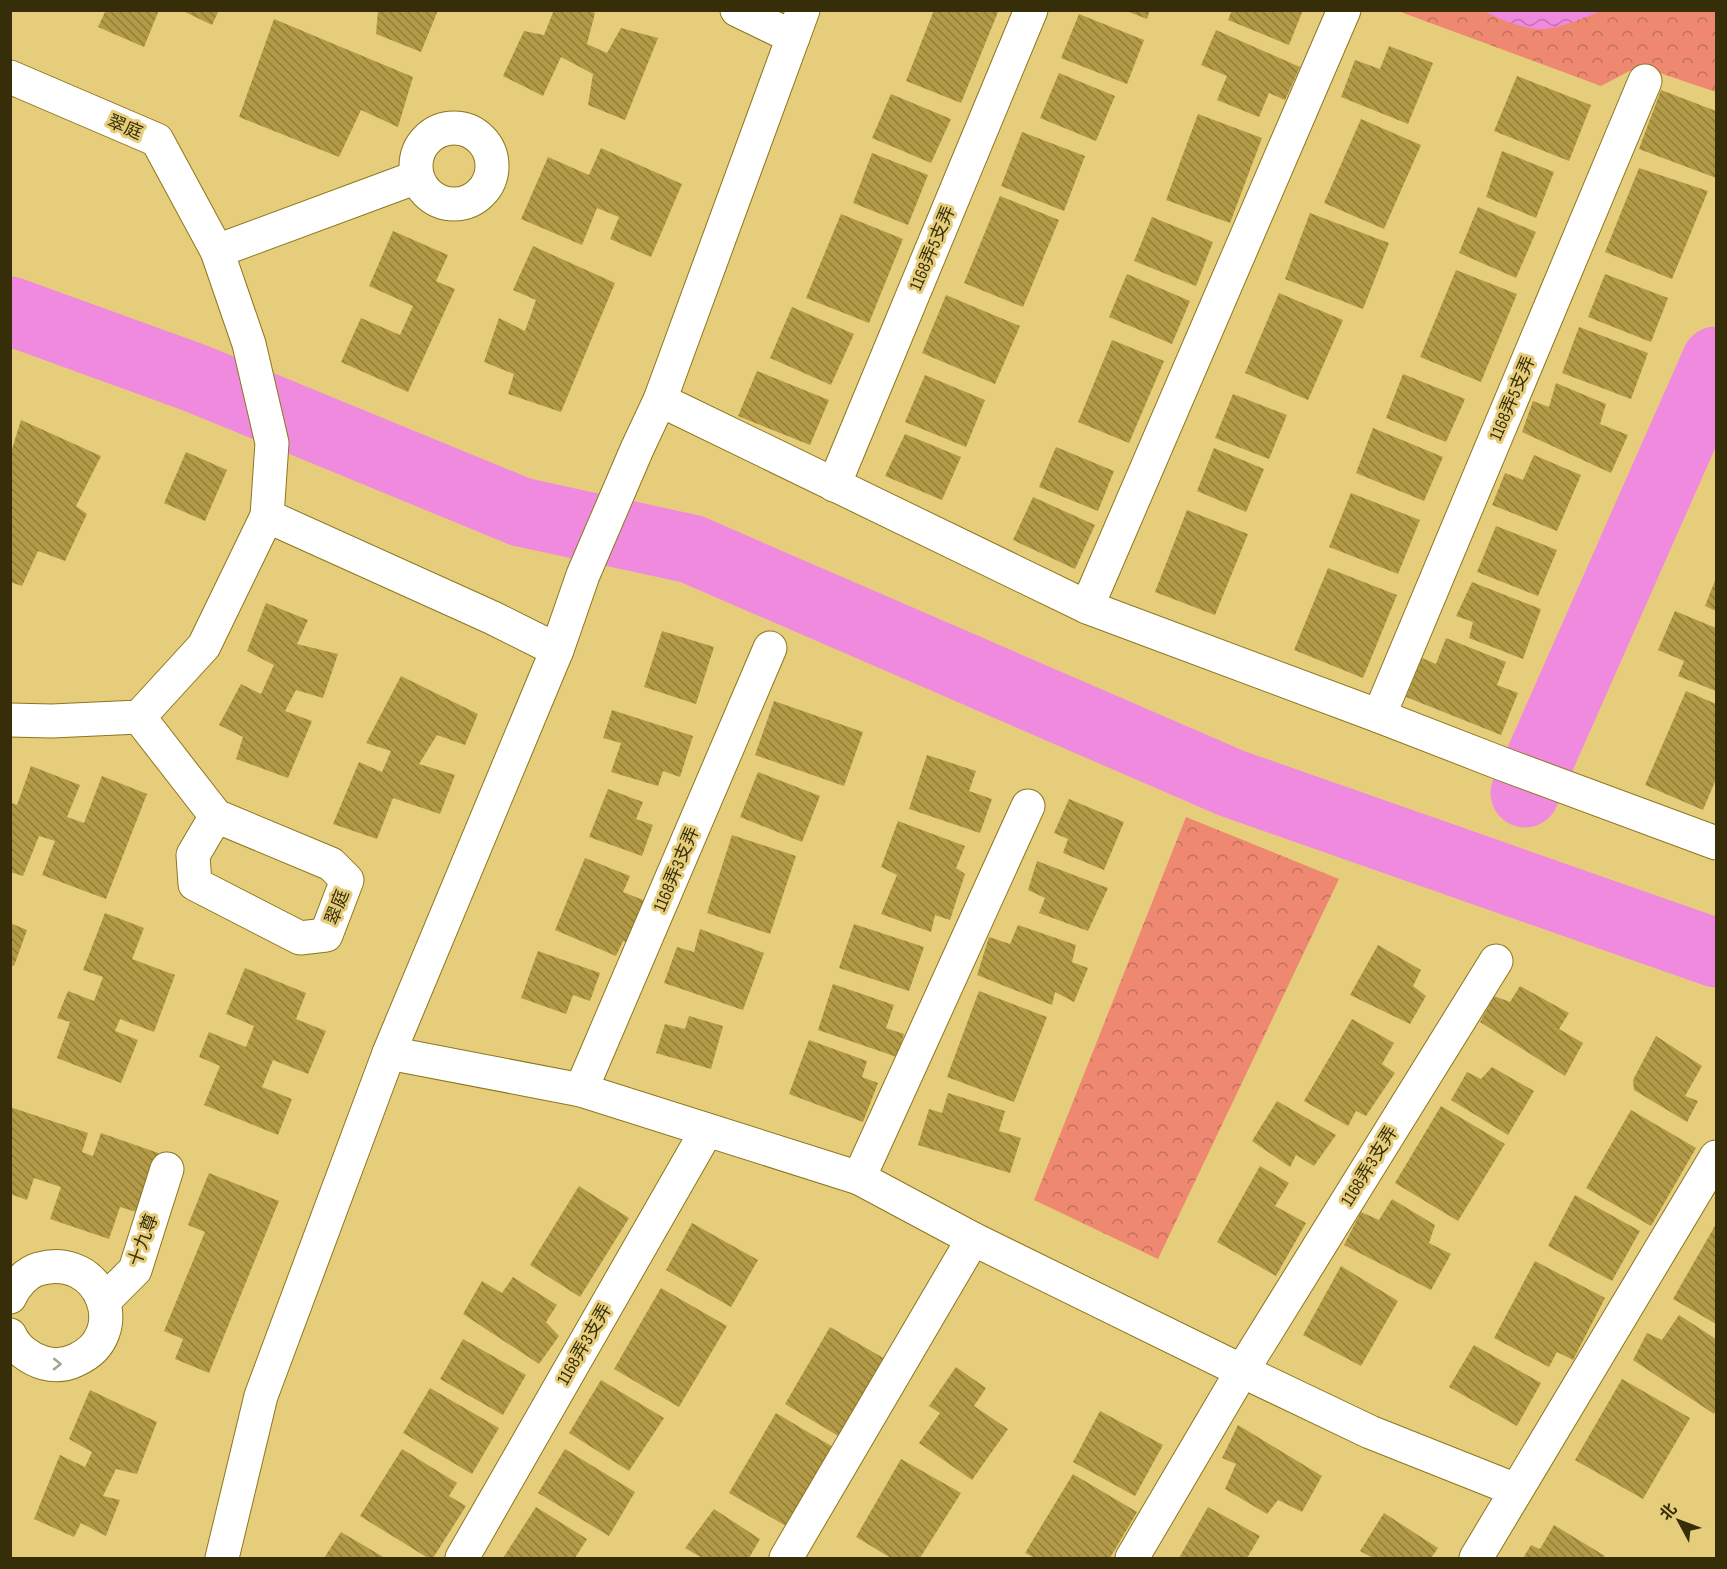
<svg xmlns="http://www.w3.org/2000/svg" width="1727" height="1569" viewBox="0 0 1727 1569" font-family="'Sofia Sans Condensed','Noto Sans SC',sans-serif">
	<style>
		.park { fill: url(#park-crowns) }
		.water { fill: url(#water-waves) }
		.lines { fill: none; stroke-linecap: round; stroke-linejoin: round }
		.river { stroke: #f08adf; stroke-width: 69 }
		.building { fill: url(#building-back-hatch) }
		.street-casing { stroke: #8d761d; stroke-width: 35 }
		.street { stroke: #fff; stroke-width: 33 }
		.oneway { stroke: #a5a090 }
		.labels { text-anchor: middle; stroke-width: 6; stroke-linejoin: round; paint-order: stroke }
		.street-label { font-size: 18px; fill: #362d09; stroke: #e6cd7b }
	</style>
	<defs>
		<pattern id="park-crowns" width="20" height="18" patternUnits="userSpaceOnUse" patternTransform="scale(1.5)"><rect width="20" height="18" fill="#ef8871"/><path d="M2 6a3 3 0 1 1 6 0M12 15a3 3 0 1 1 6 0" fill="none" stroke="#c2705b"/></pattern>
		<pattern id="water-waves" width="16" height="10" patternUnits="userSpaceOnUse" patternTransform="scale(1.5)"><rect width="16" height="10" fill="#f08adf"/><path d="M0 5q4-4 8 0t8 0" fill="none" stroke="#c371b3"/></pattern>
		<pattern id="building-back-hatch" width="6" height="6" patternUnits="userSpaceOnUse" patternTransform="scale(1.5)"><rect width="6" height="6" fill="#b29a47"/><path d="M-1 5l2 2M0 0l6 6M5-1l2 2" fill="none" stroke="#927e39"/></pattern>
	</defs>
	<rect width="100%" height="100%" fill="#e6cd7b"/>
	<g class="park">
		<polygon points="1398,11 1716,11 1716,92 1639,66 1601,86"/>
		<polygon points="1186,817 1339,879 1158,1259 1034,1200"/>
	</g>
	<path class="water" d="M1484,11H1601C1586,17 1559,29 1542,29C1523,29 1501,20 1484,11Z"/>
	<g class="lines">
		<g class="river">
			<polyline points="10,311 195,378 521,512 691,549 1231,783 1716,953"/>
			<polyline points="1525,793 1716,361"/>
		</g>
	</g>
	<g class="building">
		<polygon points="106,10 159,10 144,47 98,27"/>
		<polygon points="181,10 219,10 212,25"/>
		<polygon points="378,10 438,10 421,52 376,34"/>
		<polygon points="554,10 587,10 595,13 587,44 607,53 621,28 658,38 625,120 588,105 593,74 561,57 543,96 503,76 524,31 544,35"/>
		<polygon points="934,10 993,10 998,12 961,103 906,81"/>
		<polygon points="1124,10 1150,10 1147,19"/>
		<polygon points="1232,10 1303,10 1289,45 1228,20"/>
		<polygon points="1079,14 1144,40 1127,84 1061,58"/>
		<polygon points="274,19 413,77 398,127 361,110 339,157 239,117"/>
		<polygon points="1216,30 1300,67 1285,100 1269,93 1259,117 1217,100 1227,76 1201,65"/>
		<polygon points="1389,46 1433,63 1408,124 1341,97 1355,60 1380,69"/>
		<polygon points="1059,73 1115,96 1096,141 1040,118"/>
		<polygon points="1517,76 1591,105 1569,161 1494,131"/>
		<polygon points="1661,90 1716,111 1716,178 1639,149"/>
		<polygon points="891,94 951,119 931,163 872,138"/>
		<polygon points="1198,114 1262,138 1230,223 1166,200"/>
		<polygon points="1361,119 1421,145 1384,229 1324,203"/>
		<polygon points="1022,132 1085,156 1064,211 1001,186"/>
		<polygon points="601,148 682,184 651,257 610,239 619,217 597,208 582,245 521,219 548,157 589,175"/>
		<polygon points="1502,151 1554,172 1536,218 1486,197"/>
		<polygon points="872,153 928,175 908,225 853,203"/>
		<polygon points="1639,168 1708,191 1672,279 1605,252"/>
		<polygon points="1000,196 1059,220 1023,307 964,283"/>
		<polygon points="1478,207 1536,232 1516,278 1459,253"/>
		<polygon points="1310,213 1389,243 1363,309 1285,279"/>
		<polygon points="841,214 903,239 869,323 806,298"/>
		<polygon points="1152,217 1213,242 1196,286 1134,261"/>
		<polygon points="393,231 448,255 436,281 455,289 408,392 341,362 361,318 400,335 413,306 369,286"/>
		<polygon points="533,246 615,283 561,412 508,394 514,374 484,362 499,318 525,331 536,300 513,290"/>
		<polygon points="1456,270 1517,294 1481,382 1420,357"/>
		<polygon points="1127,274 1190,301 1172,344 1109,317"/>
		<polygon points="1605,274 1668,298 1651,342 1588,317"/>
		<polygon points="1279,293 1343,320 1308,400 1245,373"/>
		<polygon points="946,295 1020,326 995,384 922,353"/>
		<polygon points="792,307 854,334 831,385 770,358"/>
		<polygon points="1579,327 1648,353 1631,399 1562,373"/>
		<polygon points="1112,340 1164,361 1129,443 1078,422"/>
		<polygon points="757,371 829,400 810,445 738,416"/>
		<polygon points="1403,374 1465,399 1446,442 1386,418"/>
		<polygon points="925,375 985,400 966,447 905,422"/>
		<polygon points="1556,383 1606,404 1600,424 1628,435 1611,473 1522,432 1533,401 1549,407"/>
		<polygon points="1233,394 1287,415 1269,459 1215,438"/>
		<polygon points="21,420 101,456 76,506 87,514 65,561 38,551 22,586 10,582 10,448 12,449"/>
		<polygon points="1373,428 1443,457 1424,501 1356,473"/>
		<polygon points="905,434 961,457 942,500 885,476"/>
		<polygon points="1056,447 1114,471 1098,511 1039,487"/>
		<polygon points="1214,448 1264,469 1246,512 1197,491"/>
		<polygon points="186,452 227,470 205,521 164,503"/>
		<polygon points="1534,455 1581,475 1557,531 1492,505 1505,473 1523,480"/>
		<polygon points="1351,493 1420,520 1398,574 1329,547"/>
		<polygon points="1033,497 1095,525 1075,569 1013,540"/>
		<polygon points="1187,510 1248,534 1215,615 1155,592"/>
		<polygon points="1496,526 1557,550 1538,596 1477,572"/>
		<polygon points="1328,568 1397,595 1363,678 1294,650"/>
		<polygon points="1716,578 1716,611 1705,606"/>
		<polygon points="1472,582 1541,609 1523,659 1469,638 1473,622 1456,616"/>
		<polygon points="266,603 308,620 297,644 338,654 323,698 296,690 285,711 312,721 288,778 236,759 243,737 219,725 241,684 261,694 274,665 247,651"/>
		<polygon points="1675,611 1716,628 1716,691 1678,676 1684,661 1658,650"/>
		<polygon points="662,631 714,647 696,704 644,687"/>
		<polygon points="1446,638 1506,662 1497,685 1518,693 1501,735 1406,697 1422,658 1436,664"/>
		<polygon points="401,676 478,714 465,745 437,735 419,764 455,775 440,814 393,798 377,839 333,824 359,762 382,772 391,751 366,743"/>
		<polygon points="1686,691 1716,704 1716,779 1703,810 1645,785"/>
		<polygon points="774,701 863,732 844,786 755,755"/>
		<polygon points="612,710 693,736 680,777 663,771 658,786 611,772 621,743 603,738"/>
		<polygon points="927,755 976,771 969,791 992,799 980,833 909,809"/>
		<polygon points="31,766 80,785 67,817 84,823 102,776 147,794 106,899 42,875 55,841 39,836 23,876 10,872 10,802 17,805"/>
		<polygon points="758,772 820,796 802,842 740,817"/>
		<polygon points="608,789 643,802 636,819 653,825 642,856 589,837"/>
		<polygon points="1069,799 1124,822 1104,870 1063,853 1068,839 1054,833"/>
		<polygon points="898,821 965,846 956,868 965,874 950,920 935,915 931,932 881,914 897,875 881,867"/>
		<polygon points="732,835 796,856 770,934 707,913"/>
		<polygon points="585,858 630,876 623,892 648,902 631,944 623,941 616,956 555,930"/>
		<polygon points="1037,861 1108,888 1088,931 1039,913 1045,898 1028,890"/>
		<polygon points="105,913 144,928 132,959 175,975 154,1032 120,1019 115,1031 138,1040 121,1083 57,1058 70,1022 57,1018 68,991 94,1001 103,977 83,970"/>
		<polygon points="10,923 27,930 14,966 10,965"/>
		<polygon points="854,924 924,947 909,991 839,968"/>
		<polygon points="1018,925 1076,945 1072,962 1088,968 1074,1002 1055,992 1052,1005 977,975 989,937 1010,944"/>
		<polygon points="700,929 764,953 743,1010 664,983 677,947 694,952"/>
		<polygon points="1378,945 1421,970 1413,986 1426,996 1410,1024 1350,995"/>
		<polygon points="538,951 600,973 590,1001 573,995 566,1014 521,998"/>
		<polygon points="245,968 306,993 296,1019 326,1031 308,1074 273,1060 262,1087 292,1099 278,1135 204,1105 220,1066 199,1057 209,1032 246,1047 254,1026 226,1014"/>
		<polygon points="833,984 894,1005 886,1028 904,1034 897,1057 818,1030"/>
		<polygon points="1520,986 1569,1013 1559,1029 1583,1043 1565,1076 1480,1022 1494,996 1510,1002"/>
		<polygon points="979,991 1047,1017 1014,1102 947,1077"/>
		<polygon points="689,1016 723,1026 711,1069 656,1053 665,1024 685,1029"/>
		<polygon points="1352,1019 1394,1043 1382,1064 1395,1073 1366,1116 1356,1111 1348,1126 1304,1101"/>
		<polygon points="1656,1036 1702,1066 1685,1096 1698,1101 1687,1122 1634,1090 1633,1080"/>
		<polygon points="809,1040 867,1061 862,1077 878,1083 863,1122 789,1094"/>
		<polygon points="1492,1067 1534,1091 1508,1135 1451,1100 1467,1072 1481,1079"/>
		<polygon points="948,1093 1005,1111 999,1131 1021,1138 1010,1173 918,1145 929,1109 942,1113"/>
		<polygon points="1277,1101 1336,1135 1314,1166 1296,1155 1290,1167 1252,1141"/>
		<polygon points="1441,1106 1505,1144 1458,1221 1395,1183"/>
		<polygon points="10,1107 88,1133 82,1152 93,1156 101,1133 164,1155 143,1214 120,1207 109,1239 50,1219 61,1187 34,1178 27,1200 10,1194"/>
		<polygon points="1631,1110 1696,1148 1651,1226 1586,1188"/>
		<polygon points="1260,1166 1289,1183 1275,1206 1306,1223 1276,1276 1217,1242"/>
		<polygon points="209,1173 279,1201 209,1373 175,1359 183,1339 164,1331 205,1232 188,1225"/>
		<polygon points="579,1186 629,1218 580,1297 530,1265"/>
		<polygon points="1575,1195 1640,1231 1612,1281 1548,1246"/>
		<polygon points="1392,1199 1435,1225 1429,1243 1451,1254 1431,1290 1344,1245 1361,1212 1379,1220"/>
		<polygon points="692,1223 758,1260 731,1307 666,1270"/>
		<polygon points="1716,1224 1716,1324 1673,1299"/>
		<polygon points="1535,1261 1605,1298 1573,1360 1557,1352 1549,1367 1494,1338"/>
		<polygon points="1341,1266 1398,1301 1361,1366 1303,1335"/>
		<polygon points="513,1277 557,1305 546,1322 559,1336 539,1364 463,1314 482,1281 502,1293"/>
		<polygon points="661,1288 727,1326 679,1407 614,1369"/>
		<polygon points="1679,1315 1716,1339 1716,1410 1714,1414 1633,1360 1647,1333 1662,1340"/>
		<polygon points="830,1327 885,1359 840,1437 785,1404"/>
		<polygon points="463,1339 526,1375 503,1415 440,1379"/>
		<polygon points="1474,1345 1541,1383 1517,1426 1449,1387"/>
		<polygon points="956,1367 986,1388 974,1406 1008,1429 972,1480 919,1443 940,1413 929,1406"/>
		<polygon points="1622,1379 1690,1418 1643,1499 1575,1460"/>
		<polygon points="601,1380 664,1418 629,1471 569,1433"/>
		<polygon points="430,1388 499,1428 472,1474 403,1433"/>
		<polygon points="90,1390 157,1422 137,1474 116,1469 103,1496 120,1500 106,1536 81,1523 74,1537 34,1519 60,1455 85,1467 92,1452 69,1439"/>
		<polygon points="1100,1411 1163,1445 1135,1496 1073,1462"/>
		<polygon points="776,1413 833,1447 786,1526 729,1493"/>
		<polygon points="1238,1425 1322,1476 1302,1512 1278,1500 1267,1514 1225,1489 1236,1464 1222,1458"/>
		<polygon points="402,1449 457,1483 449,1496 466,1506 433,1558 428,1558 360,1516"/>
		<polygon points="565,1449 635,1492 609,1536 538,1493"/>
		<polygon points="901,1459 961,1493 920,1558 891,1558 856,1537"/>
		<polygon points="1073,1474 1137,1512 1110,1558 1035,1558 1025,1553"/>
		<polygon points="536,1507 587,1539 575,1558 503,1558"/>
		<polygon points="1208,1507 1260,1536 1247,1558 1179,1558"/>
		<polygon points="714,1509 760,1539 749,1558 702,1558 685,1548"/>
		<polygon points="1384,1513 1438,1548 1431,1558 1373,1558 1360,1551"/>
		<polygon points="1554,1525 1605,1556 1603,1558 1523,1558 1531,1545 1540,1549"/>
		<polygon points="341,1532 385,1558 324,1558"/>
	</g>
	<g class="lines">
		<defs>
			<g id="street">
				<polyline points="737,10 793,37"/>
				<polyline points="10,77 157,140 217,251 249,344 272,443 267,516 493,618 557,650"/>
				<circle cx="454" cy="166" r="38"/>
				<polyline points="217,251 417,177"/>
				<polyline points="660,400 1087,607 1379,716 1500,763 1716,843"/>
				<polyline points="834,485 1031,10"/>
				<polyline points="1087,607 1344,10"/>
				<polyline points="1379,716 1645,81"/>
				<polyline points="139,717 216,816 193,855 195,884 300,938 326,935 347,880 331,864 216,816"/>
				<polyline points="10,720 52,721 139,717 204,646 267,516"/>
				<polyline points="389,1053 581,1090 859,1178 973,1239 1242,1371 1370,1432 1516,1490"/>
				<polyline points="581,1090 770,648"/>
				<polyline points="859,1178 1028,806"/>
				<path d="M10,1297C15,1285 27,1272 39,1269C101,1251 133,1335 76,1360C66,1365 55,1366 44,1363C30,1359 16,1349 10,1335"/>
				<polyline points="104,1301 135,1270 167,1169"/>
				<polyline points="222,1558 261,1396 389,1053 557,650 583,575 637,449 660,400 803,10"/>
				<polyline points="462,1558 707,1130"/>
				<polyline points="786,1558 973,1239"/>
				<polyline points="1132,1558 1242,1371 1496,961"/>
				<polyline points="1476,1558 1716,1157"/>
			</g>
		</defs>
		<use href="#street" class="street-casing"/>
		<use href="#street" class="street"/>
	</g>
	<defs><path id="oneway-chevron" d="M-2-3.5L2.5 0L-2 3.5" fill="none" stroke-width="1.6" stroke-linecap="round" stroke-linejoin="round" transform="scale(1.5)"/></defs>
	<use class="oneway" href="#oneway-chevron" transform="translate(57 1364) rotate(1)"/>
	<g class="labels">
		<g class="street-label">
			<text transform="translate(125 127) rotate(23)" y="6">翠庭</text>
			<text transform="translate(932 248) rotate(-67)" y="6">1168弄5支弄</text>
			<text transform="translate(1512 398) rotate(-67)" y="6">1168弄5支弄</text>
			<text transform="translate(676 869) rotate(-67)" y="6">1168弄3支弄</text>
			<text transform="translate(337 907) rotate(-69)" y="6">翠庭</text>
			<text transform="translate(1369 1166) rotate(-58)" y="6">1168弄3支弄</text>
			<text transform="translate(143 1240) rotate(-70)" y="6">十九尊</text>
			<text transform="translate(584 1344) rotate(-60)" y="6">1168弄3支弄</text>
		</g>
	</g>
	<rect width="1727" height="1569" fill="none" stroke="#362d09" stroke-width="24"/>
	<g transform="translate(1679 1521) rotate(311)" stroke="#e6cd7b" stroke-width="4.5" paint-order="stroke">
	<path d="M0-4.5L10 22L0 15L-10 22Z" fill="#362d09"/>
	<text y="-9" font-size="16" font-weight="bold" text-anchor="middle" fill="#362d09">北</text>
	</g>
</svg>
